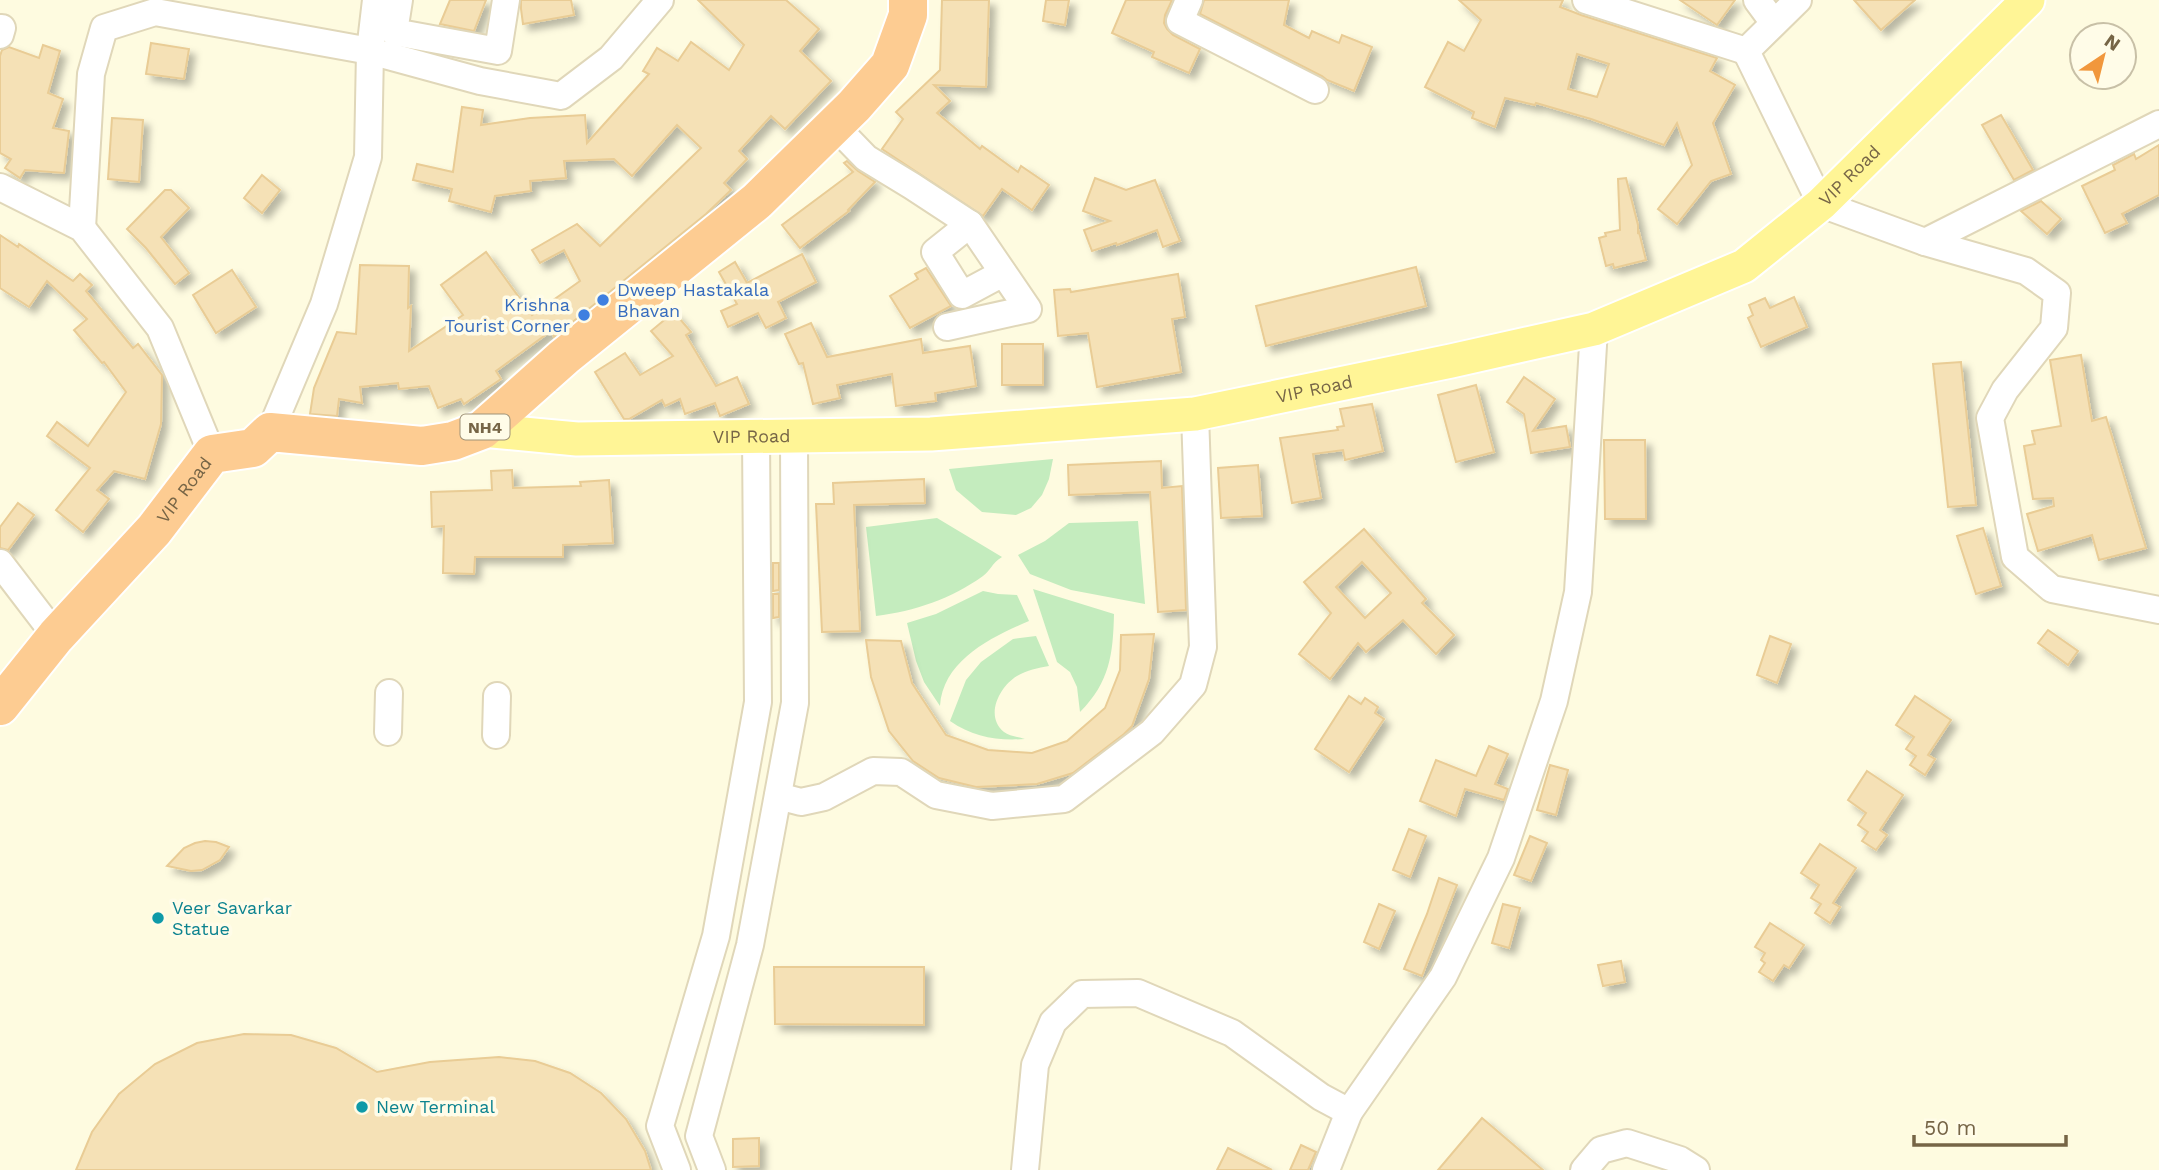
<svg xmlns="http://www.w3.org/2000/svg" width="2159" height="1170" viewBox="0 0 2159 1170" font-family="'Work Sans',sans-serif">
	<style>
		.green { fill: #c4ecbe }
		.building { fill: #f5e1b6; stroke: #e9cc95; stroke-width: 2; fill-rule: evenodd; filter: url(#shadow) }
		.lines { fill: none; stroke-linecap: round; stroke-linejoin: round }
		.minor-casing { stroke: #e0d7b9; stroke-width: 30 }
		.major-casing { stroke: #fff; stroke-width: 37 }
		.highway-casing { stroke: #fff; stroke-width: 42 }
		.minor { stroke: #fff; stroke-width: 26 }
		.major { stroke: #fff596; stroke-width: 33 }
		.highway { stroke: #fdcc92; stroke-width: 38 }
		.shop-dot { fill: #3f7fe0; stroke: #fffce8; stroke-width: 2.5 }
		.culture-dot { fill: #0f9aa8; stroke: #fffce8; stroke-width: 2.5 }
		.labels { text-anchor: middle; stroke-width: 7; stroke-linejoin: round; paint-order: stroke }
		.shield { fill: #fffce8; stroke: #9f9277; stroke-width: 2 }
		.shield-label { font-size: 16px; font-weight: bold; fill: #766546 }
		.street-label { font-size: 18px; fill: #766546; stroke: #fffce8 }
		.shop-label { font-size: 18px; fill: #366cbe; stroke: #fffce8; text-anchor: start }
		.culture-label { font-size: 18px; fill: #0d838f; stroke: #fffce8; text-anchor: start }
	</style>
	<defs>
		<filter id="shadow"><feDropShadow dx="6" dy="6" stdDeviation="3.5" flood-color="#0004"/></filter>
	</defs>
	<rect width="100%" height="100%" fill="#fefbe0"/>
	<g class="green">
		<polygon points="1053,459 1049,479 1042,495 1031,508 1016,515 982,512 956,490 949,469"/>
		<path d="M937,518L1002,557C991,564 991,570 983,576C951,599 915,611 876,616L866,527Z"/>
		<polygon points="1138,521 1145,604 1071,590 1030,574 1018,555 1045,541 1069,523"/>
		<path d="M1033,589L1114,614C1113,654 1110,682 1080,712L1077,687L1070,672L1057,662Z"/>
		<path d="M983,591L998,594L1017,595L1029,621C992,637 943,660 940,706L924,682L916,661L907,623L936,614Z"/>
		<path d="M1036,636L1049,666C1038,668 1027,670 1017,676C1000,686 984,716 1004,732C1009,736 1019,737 1025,739C997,741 973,737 950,721L966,680L981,662L1013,639Z"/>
	</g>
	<g class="building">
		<polygon points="450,0 486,0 474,31 440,24"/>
		<polygon points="521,0 571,0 574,15 523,24 521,9"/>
		<polygon points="698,0 786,0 819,29 800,51 831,81 785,129 771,116 739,151 747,159 724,183 731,190 706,214 554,337 551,331 496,371 501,379 464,404 461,399 438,408 429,386 399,389 398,383 360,387 362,403 339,399 337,416 310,414 314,388 337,332 356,334 360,265 409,266 408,308 411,306 409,351 463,315 441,285 486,252 532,315 580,281 564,250 540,263 532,250 577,224 600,246 701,148 677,125 632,176 614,159 564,161 566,178 530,181 531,191 495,196 491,212 449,201 452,189 413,180 417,164 453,172 462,107 483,110 481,125 530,118 585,115 587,143 649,74 643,71 657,48 678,61 691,42 729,70 744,45"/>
		<polygon points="942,0 989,0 986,87 934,85 950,101 937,113 980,149 982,146 1018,172 1021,166 1049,185 1032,210 1002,189 983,216 882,149 903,119 896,112 940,70"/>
		<polygon points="1046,0 1069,0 1065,25 1043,21"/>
		<polygon points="1126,0 1172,0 1165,15 1164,23 1167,29 1173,35 1200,49 1189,73 1152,57 1154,52 1112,33"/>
		<polygon points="1204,0 1289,0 1284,25 1309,38 1312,31 1339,43 1342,35 1372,47 1354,91 1327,80 1322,76 1200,14"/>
		<path d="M1459,0H1563L1560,7L1581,15L1717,58L1710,71L1735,85L1713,123L1731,174L1711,181L1677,224L1658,209L1692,165L1677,123L1664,145L1591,119L1536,103L1535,105L1505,98L1495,127L1472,118L1474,112L1425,87L1448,42L1464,51L1481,20ZM1577,54L1609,64L1597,97L1568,89Z"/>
		<polygon points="1680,0 1735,0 1717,25"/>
		<polygon points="1854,0 1915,0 1881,30"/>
		<polygon points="151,43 189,49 184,79 146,74"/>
		<polygon points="43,45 60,51 48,93 63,99 53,128 69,131 64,173 25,170 20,178 5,168 11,159 0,153 0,56 2,50 9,47 39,58"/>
		<polygon points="2001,115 2033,170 2014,180 1982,125"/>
		<polygon points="112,118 143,120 139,182 108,179"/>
		<polygon points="2159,145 2159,195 2122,214 2127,223 2105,233 2082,186 2115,170 2113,165 2134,154 2136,159"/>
		<polygon points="847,161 858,171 875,182 848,210 849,211 800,248 782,225 853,172 844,163"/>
		<polygon points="262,175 280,190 262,213 244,198"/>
		<polygon points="1095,178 1126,190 1155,180 1180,241 1163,247 1157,230 1117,245 1116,243 1092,251 1084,230 1110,221 1083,211"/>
		<polygon points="1626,178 1638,225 1638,234 1639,232 1646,260 1614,268 1613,264 1606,266 1599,238 1606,236 1605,233 1620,230 1618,179"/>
		<polygon points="165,190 171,190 189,208 161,237 189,273 175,284 146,248 127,229"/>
		<polygon points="2041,201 2061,219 2047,234 2021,211"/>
		<polygon points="0,235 18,247 19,244 73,281 80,274 92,285 86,291 133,348 138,344 162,375 161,424 145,479 114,471 97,490 109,499 83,532 56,510 90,468 47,436 57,422 88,446 126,392 104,362 102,363 74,330 87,319 47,281 29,307 0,288"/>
		<polygon points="802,254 816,282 778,302 786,318 766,328 758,313 728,327 721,311 737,304 719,272 735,262 747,283"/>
		<polygon points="1416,267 1426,306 1266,346 1256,306"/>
		<polygon points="926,268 951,306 910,328 890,296 918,279 915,274"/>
		<polygon points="232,270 256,307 216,333 193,295"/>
		<polygon points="1178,274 1185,317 1172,319 1181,372 1097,387 1088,333 1058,336 1054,290 1070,289 1071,292"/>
		<polygon points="1794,297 1807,327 1761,347 1748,318 1753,315 1749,305 1765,298 1770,308"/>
		<polygon points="674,312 691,332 686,335 716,386 737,377 749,404 720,416 715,403 685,414 680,399 665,406 662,400 629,419 624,419 595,372 625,353 640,375 673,356 651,331"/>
		<polygon points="811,323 827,357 921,339 923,353 970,346 976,386 935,393 936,401 896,406 892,374 837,385 840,398 813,404 803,363 799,364 785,334"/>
		<rect x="1002" y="344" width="41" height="41"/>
		<polygon points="2081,355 2092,421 2106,417 2146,548 2099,560 2092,535 2038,551 2027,514 2054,506 2053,498 2033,499 2024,446 2035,444 2032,431 2061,426 2050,360"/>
		<polygon points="1961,362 1976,505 1948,507 1933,364"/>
		<polygon points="1524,377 1555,399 1533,431 1566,426 1570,447 1531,453 1524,414 1507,402"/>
		<polygon points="1476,385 1494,452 1456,462 1438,395"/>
		<polygon points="1372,404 1383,451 1345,460 1343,450 1313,454 1321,498 1292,503 1280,438 1338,430 1337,427 1344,426 1340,409"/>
		<polygon points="1604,440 1645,440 1646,519 1605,519"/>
		<polygon points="1161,461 1162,488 1182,486 1186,610 1158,612 1150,492 1069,495 1068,465"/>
		<polygon points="1258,465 1262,516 1221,518 1218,468"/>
		<polygon points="512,470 513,488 581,486 580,482 609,480 613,543 563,545 563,557 475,557 474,574 443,573 444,526 432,527 431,492 492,490 491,471"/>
		<polygon points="924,479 925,503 854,505 860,631 822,632 816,504 834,504 833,483"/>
		<polygon points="18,503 34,515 8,550 0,548 0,527"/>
		<polygon points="1983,528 2001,586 1976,594 1957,536"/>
		<path d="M1364,529L1426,599L1422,603L1454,635L1436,654L1403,620L1366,652L1358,643L1330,679L1299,654L1331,613L1304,582ZM1362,562L1391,593L1365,618L1336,587Z"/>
		<polygon points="773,563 779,563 779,590 773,591"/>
		<polygon points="773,594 779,594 779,617 773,618"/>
		<polygon points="2048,630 2078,651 2068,665 2038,643"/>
		<polygon points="1154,634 1149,679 1132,726 1124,734 1073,773 1037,784 976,787 939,778 913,761 889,731 871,677 866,640 901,641 912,683 946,735 988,750 1032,753 1067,741 1105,708 1120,670 1121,635"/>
		<polygon points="1770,636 1791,644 1777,683 1757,675"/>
		<polygon points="1349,696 1361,704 1365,698 1378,707 1375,713 1384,719 1349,772 1315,749"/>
		<polygon points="1915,696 1951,720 1928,755 1935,759 1925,775 1910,765 1916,756 1906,749 1914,737 1896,725"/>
		<polygon points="1489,746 1508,754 1495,784 1508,789 1504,800 1465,789 1456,816 1420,801 1436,760 1476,776"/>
		<polygon points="1550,765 1568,770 1556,815 1537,810"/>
		<polygon points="1867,771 1903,795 1880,830 1887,835 1876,850 1862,841 1868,832 1858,825 1866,813 1848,800"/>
		<polygon points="1409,829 1426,836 1410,877 1393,870"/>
		<polygon points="1530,836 1547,843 1531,881 1514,875"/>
		<polygon points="205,841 216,842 229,847 220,860 202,870 191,871 167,866 184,848 195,843"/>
		<polygon points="1820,844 1856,868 1833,903 1840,907 1830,923 1815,913 1821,904 1811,898 1819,885 1801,873"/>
		<polygon points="1439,878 1457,885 1422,976 1404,969 1427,914"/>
		<polygon points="1379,904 1395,911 1379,949 1364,942"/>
		<polygon points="1503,904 1520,908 1509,948 1492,943"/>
		<polygon points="1770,923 1804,945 1789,968 1784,965 1773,981 1759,972 1765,963 1761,960 1765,953 1755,947"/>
		<polygon points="1621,961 1625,982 1603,986 1598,965"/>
		<polygon points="774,967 924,967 924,1025 775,1024"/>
		<polygon points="244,1034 291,1035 336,1048 377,1072 430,1062 499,1057 535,1061 570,1073 601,1093 626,1119 645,1151 651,1170 76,1170 92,1132 119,1094 155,1064 197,1043"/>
		<polygon points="1482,1118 1543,1170 1438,1170"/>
		<polygon points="759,1138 759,1166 733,1167 733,1139"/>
		<polygon points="1301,1145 1316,1152 1315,1154 1308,1170 1290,1170"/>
		<polygon points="1228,1148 1272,1170 1217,1170"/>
	</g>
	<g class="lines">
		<defs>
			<g id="minor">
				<polyline points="399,0 394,32 498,51 506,0"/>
				<polyline points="1189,0 1180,21 1315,90"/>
				<polyline points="1586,0 1746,51"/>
				<polyline points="1757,0 1774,23"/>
				<polyline points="1798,0 1746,51 1821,204 1925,242 2159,124"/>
				<polyline points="0,35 2,28"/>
				<polyline points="834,125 866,158 912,186 970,224 1028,309 947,327"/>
				<polyline points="0,187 82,228 160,328 212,454"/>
				<polyline points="970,224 935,252 962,295 1003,273"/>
				<polyline points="82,228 91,74 104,28 155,12 370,51 480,81 561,96 611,58 660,0"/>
				<polyline points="1925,242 2026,271 2057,293 2054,328 2005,390 1990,418 2015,557 2052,589 2159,610"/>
				<polyline points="270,432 324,304 368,157 370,51 376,0"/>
				<polyline points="0,563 56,636"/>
				<polyline points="388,732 389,693"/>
				<polyline points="496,735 497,696"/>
				<polyline points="778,796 801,802 824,797 873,771 901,772 936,795 992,806 1064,799 1152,732 1193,685 1203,647 1195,414"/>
				<polyline points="677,1170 660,1126 716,936 758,702 756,437"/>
				<polyline points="712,1170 699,1136 750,945 795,703 794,436"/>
				<polyline points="1025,1170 1035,1065 1053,1022 1082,994 1138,993 1232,1033 1321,1097 1349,1112 1443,977 1501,858 1554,701 1578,592 1594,329"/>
				<polyline points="1326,1170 1349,1112"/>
				<polyline points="1584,1170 1601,1150 1627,1143 1680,1160 1696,1170"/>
			</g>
			<g id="major">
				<path id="s1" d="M482,430L577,439L931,434L1195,414L1451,361L1594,329L1744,266L1821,204L2028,0"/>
			</g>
			<g id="highway">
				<path id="s2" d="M0,706L56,636L154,530L212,454L253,448L270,432L422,446L453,441L482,430L564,357L757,201L854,106L890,65L908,15V0"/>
			</g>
		</defs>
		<use href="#minor" class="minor-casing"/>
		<use href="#major" class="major-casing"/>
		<use href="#highway" class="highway-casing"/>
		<use href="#minor" class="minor"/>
		<use href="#major" class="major"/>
		<use href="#highway" class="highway"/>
	</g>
	<g class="shop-dot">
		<circle cx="603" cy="300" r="7"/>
		<circle cx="584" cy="315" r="7"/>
	</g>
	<g class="culture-dot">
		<circle cx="158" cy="918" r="7"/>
		<circle cx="362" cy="1107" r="7"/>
	</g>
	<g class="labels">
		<rect class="shield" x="460.5" y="414.5" width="49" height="25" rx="5"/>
		<g class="shield-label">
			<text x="485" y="433">NH4</text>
		</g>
		<g class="street-label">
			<text dy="6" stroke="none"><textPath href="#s1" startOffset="1424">VIP Road</textPath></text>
			<text dy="6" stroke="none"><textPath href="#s1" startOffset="836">VIP Road</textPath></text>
			<text dy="6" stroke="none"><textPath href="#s1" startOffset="270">VIP Road</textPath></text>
			<text dy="6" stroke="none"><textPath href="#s2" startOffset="284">VIP Road</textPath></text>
		</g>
		<g class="shop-label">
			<text x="617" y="296">Dweep Hastakala<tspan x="617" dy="21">Bhavan</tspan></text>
			<text x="570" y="311" text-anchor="end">Krishna<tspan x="570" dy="21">Tourist Corner</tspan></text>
		</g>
		<g class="culture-label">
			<text x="172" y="914">Veer Savarkar<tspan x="172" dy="21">Statue</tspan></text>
			<text x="376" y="1113">New Terminal</text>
		</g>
	</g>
	<g transform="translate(2103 56) rotate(35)"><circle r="33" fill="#fffce8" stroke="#c8c0a7" stroke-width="2"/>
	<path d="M0-5L12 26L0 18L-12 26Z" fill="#f1973c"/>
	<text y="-10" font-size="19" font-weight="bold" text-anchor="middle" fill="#766546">N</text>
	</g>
	<path d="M1914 1135v10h152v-10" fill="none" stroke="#766546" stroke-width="3.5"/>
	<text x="1924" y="1135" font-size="21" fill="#766546" stroke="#fffce8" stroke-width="5" paint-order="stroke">50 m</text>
</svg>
